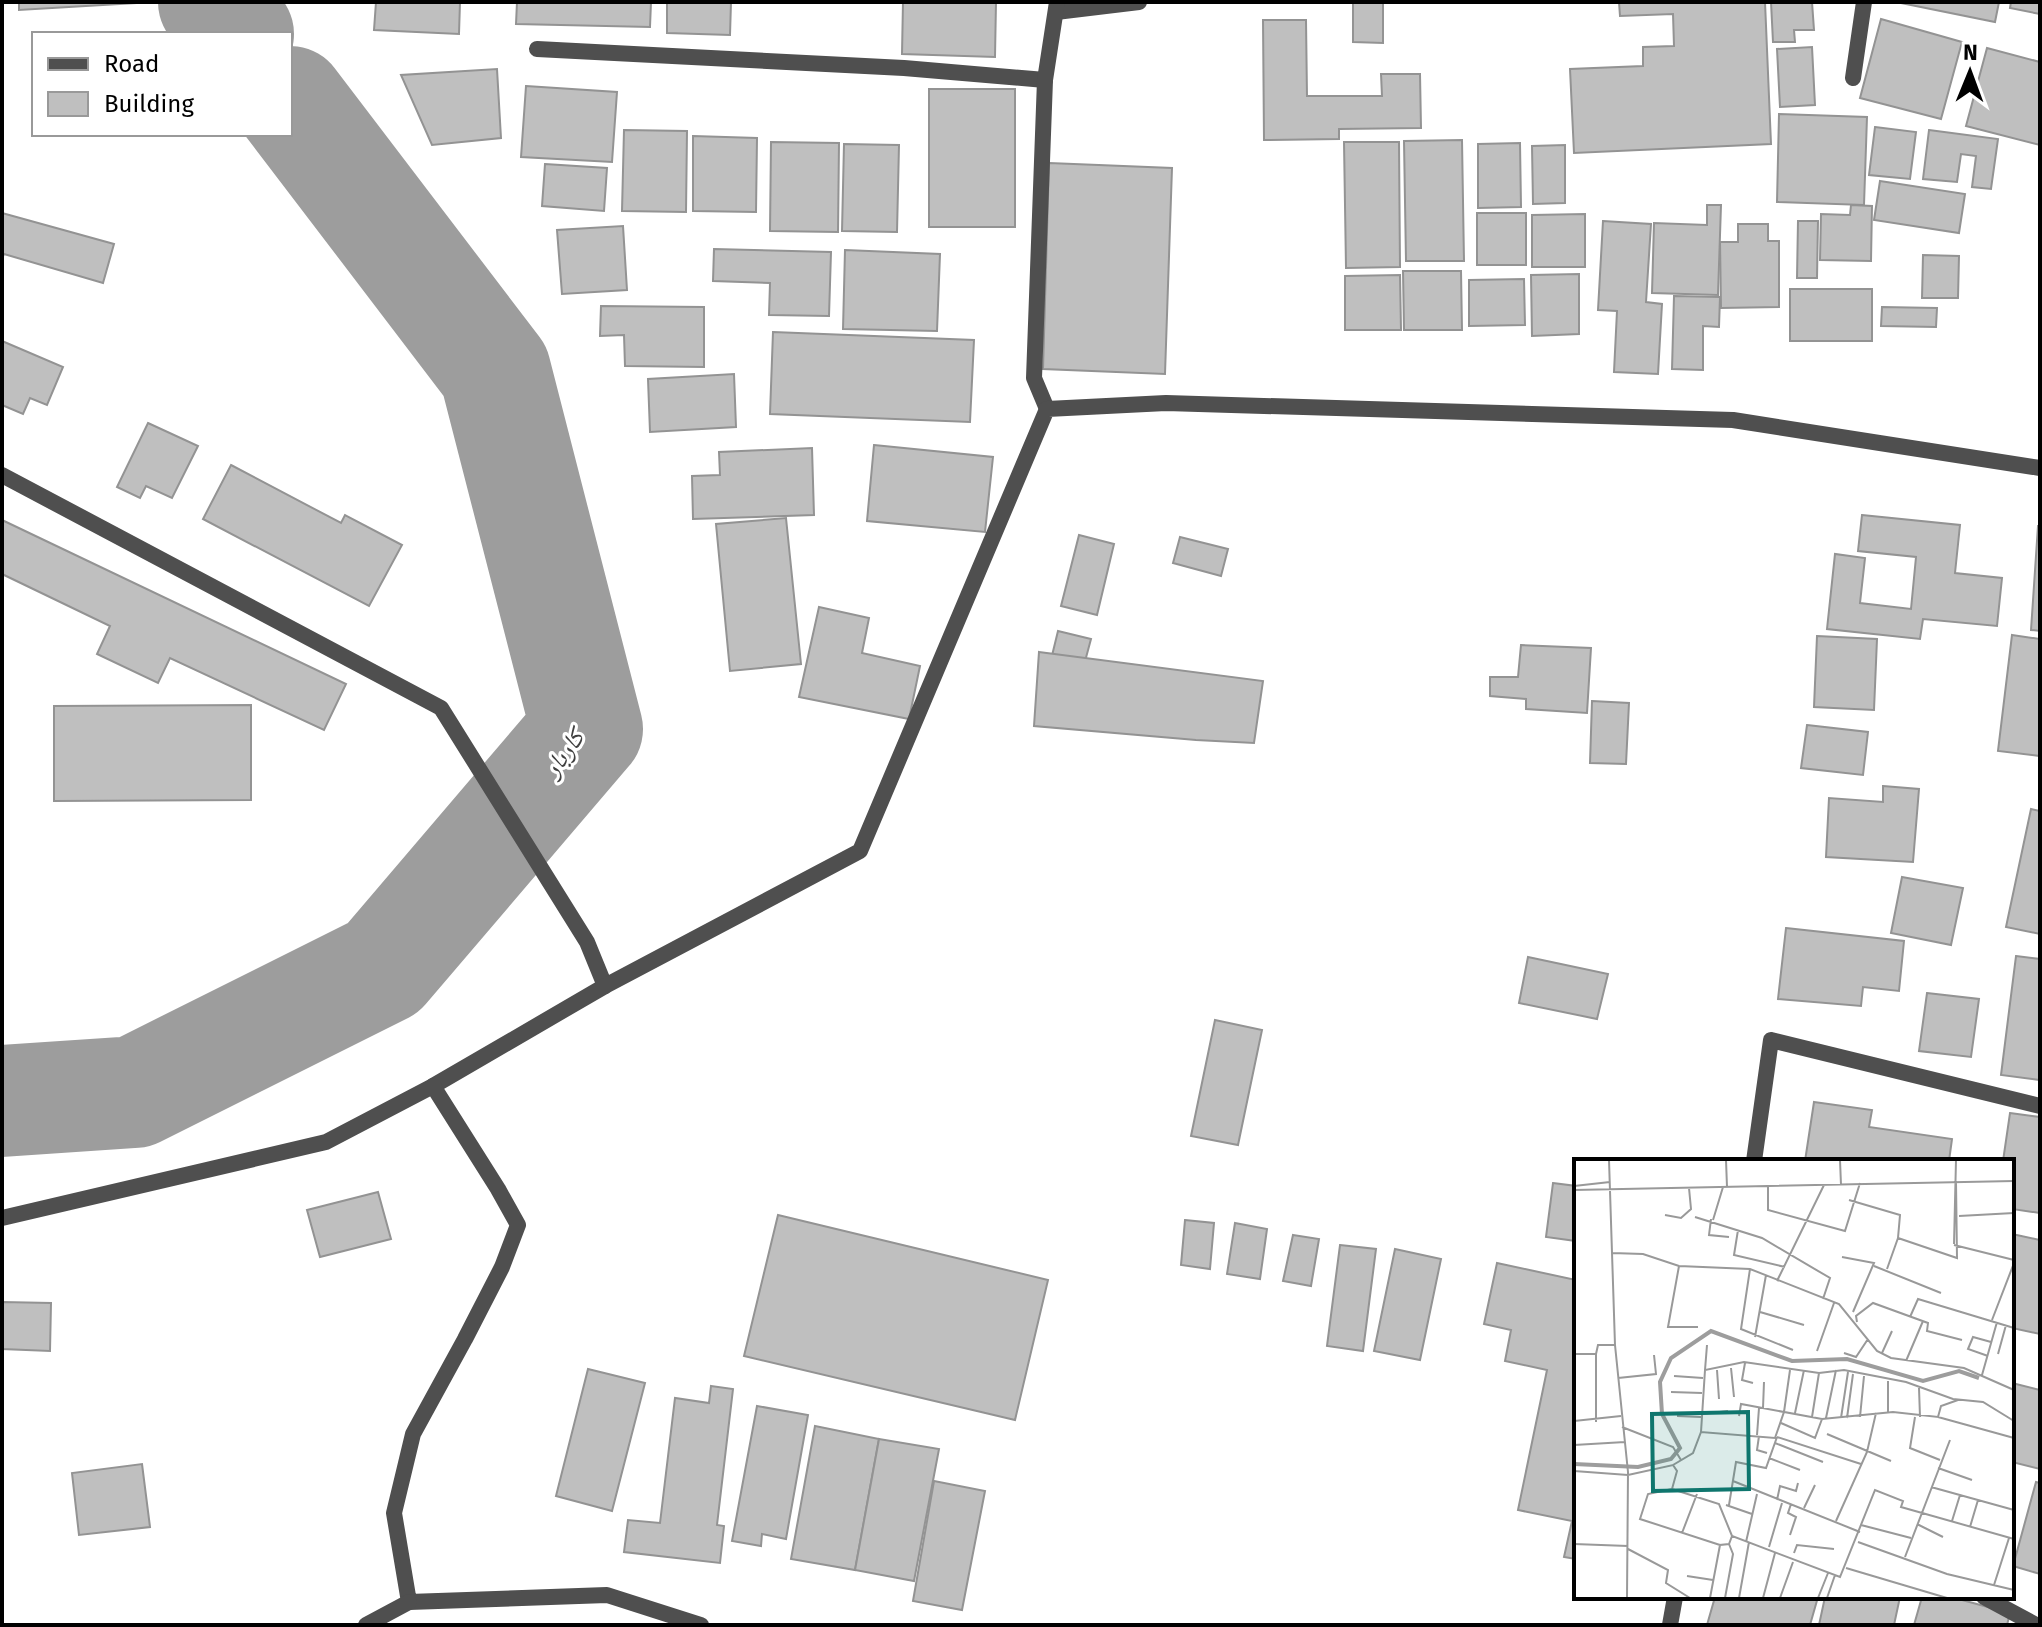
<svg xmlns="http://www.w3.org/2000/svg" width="2042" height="1627" viewBox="0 0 2042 1627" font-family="'Fira Sans','Noto Naskh Arabic',sans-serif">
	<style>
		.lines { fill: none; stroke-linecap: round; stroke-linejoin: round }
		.river { stroke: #9d9d9d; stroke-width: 112 }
		.building { fill: #bfbfbf; stroke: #939393; stroke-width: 2 }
		.street { stroke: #4f4f4f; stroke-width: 16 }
		.labels { text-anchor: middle; stroke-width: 6; stroke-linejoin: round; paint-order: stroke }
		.water-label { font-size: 26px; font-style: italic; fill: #3e3e3e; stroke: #fff }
		.inset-river { fill: none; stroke: #9d9d9d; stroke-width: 4 }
		.inset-road { fill: none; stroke: #999; stroke-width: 2 }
		.view { fill: #0f766e; fill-opacity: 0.15; stroke: #0f766e; stroke-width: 4 }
		.inset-edge { fill: none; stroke: #000; stroke-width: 4 }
	</style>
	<rect width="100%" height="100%" fill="#fff"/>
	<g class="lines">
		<g class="river">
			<polyline points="214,2 238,34"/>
			<polyline points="2,1101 135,1092 383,968 587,729 495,371 290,102"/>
		</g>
	</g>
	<g class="building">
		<polygon points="19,2 136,2 136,3 19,10"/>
		<polygon points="376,2 460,2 459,34 374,30"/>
		<polygon points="517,2 651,2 650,27 516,24"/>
		<polygon points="667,2 731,2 730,35 667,33"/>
		<polygon points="903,2 996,2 995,57 902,54"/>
		<polygon points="1619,2 1765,2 1771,144 1574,153 1570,69 1643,66 1643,47 1674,46 1673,14 1620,16"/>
		<polygon points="1771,2 1812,2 1814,30 1794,30 1795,42 1773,42"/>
		<polygon points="1896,2 1999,2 1995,22"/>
		<polygon points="2011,2 2040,2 2040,14 2010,8"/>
		<polygon points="1353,3 1383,3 1383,43 1353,42"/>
		<polygon points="1881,19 1962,42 1941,119 1860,98"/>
		<polygon points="1263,20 1306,20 1307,96 1382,96 1381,74 1420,74 1421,128 1339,129 1339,139 1264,140"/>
		<polygon points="1812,47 1815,105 1780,107 1777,49"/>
		<polygon points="1987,48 2040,62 2040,145 1966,126"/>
		<polygon points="497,69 501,138 432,145 401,75"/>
		<polygon points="526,86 617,92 612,162 521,157"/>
		<rect x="929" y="89" width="86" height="138"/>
		<polygon points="1779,114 1867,117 1864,205 1777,202"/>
		<polygon points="1875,127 1916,132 1910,179 1869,175"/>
		<polygon points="624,130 687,131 686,212 622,211"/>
		<polygon points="1929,130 1998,139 1991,189 1972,187 1976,156 1961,154 1957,182 1923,179"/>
		<polygon points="693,136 757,138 756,212 693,211"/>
		<polygon points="1462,140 1464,261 1406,261 1404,141"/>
		<polygon points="771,142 839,143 838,232 770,231"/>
		<polygon points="1344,142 1399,142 1400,267 1346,268"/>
		<polygon points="1520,143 1521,207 1478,208 1478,144"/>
		<polygon points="844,144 899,145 897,232 842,231"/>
		<polygon points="1565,145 1565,203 1533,204 1532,146"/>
		<polygon points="1049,163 1172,168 1165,374 1043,369"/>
		<polygon points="545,164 607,168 604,211 542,206"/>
		<polygon points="1880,181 1965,194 1959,233 1874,220"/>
		<polygon points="1707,205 1721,205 1718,295 1652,293 1654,223 1707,225"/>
		<polygon points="1851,205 1872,206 1871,261 1820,260 1821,214 1850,215"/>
		<polygon points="2,213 114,244 103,283 4,254 2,259"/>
		<rect x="1477" y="213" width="49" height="52"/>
		<polygon points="1585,214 1585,267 1532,267 1532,215"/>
		<polygon points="1603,221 1651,224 1646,302 1662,304 1658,374 1614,372 1617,311 1598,310"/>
		<polygon points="1798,221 1818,221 1817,278 1797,278"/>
		<polygon points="1738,224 1768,224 1768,241 1779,241 1779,307 1721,308 1720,242 1738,242"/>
		<polygon points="623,226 627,290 562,294 557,230"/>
		<polygon points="714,249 831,252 829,316 769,315 770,283 713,281"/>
		<polygon points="845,250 940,254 937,331 843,329"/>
		<polygon points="1923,255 1959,256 1958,298 1922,298"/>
		<polygon points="1403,271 1461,271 1462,330 1404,330"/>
		<polygon points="1579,274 1579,334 1532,336 1531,275"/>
		<polygon points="1400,275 1401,330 1345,330 1345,276"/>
		<polygon points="1524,279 1525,325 1469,326 1469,280"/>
		<rect x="1790" y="289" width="82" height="52"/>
		<polygon points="1674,296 1720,297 1719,327 1703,326 1703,370 1672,369"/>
		<polygon points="601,306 704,307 704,367 625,366 624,335 600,336"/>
		<polygon points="1882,307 1937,308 1936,327 1881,326"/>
		<polygon points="773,332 974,340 970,422 770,414"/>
		<polygon points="2,341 63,367 47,405 30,398 23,414 2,405"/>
		<polygon points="734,374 736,427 650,432 648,379"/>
		<polygon points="148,423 198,446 172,498 146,486 140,498 117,487"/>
		<polygon points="874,445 993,457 985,532 867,521"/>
		<polygon points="812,448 814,515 693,519 692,476 720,475 719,452"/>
		<polygon points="231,465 341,523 345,515 402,545 369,606 203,519"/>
		<polygon points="1862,515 1960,525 1955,573 2002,578 1997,626 1923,619 1920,639 1827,629 1835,554 1865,558 1860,603 1911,609 1916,557 1858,551"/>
		<polygon points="786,518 801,664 730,671 716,524"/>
		<polygon points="2,520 346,684 324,730 170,658 158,683 97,654 110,626 2,574"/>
		<polygon points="2038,526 2040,526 2040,631 2031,630"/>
		<polygon points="1079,535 1114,544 1097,615 1061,606"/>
		<polygon points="1180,537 1228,549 1221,576 1173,563"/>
		<polygon points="819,607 869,618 862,653 920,666 909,719 799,697"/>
		<polygon points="1058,631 1091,639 1080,680 1048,672"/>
		<polygon points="2012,635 2040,639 2040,756 1998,751"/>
		<polygon points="1817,636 1877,639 1874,710 1814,707"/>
		<polygon points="1521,645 1591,648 1587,713 1526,709 1526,699 1490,696 1490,677 1518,677"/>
		<polygon points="1039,652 1263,681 1254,743 1196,740 1034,726"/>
		<polygon points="1592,701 1629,703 1626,764 1590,763"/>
		<polygon points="251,705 251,800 54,801 54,706"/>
		<polygon points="1807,725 1868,732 1863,775 1801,768"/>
		<polygon points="1883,786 1919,789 1913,862 1826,857 1829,798 1883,802"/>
		<polygon points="2031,809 2040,811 2040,934 2006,927"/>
		<polygon points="1902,877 1963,888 1951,945 1891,933"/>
		<polygon points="1786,928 1904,941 1899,991 1863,987 1861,1006 1778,999"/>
		<polygon points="2016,956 2040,959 2040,1080 2001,1075"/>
		<polygon points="1528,957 1608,974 1597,1019 1519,1003"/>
		<polygon points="1927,993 1979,999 1971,1057 1919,1051"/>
		<polygon points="1215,1020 1262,1030 1238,1145 1191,1136"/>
		<polygon points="1814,1102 1872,1110 1869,1127 1952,1139 1949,1161 1805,1161"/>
		<polygon points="2010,1113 2040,1117 2040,1213 2012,1209 2012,1161 2003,1161"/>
		<polygon points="1553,1183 1576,1186 1576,1241 1546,1237"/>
		<polygon points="378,1192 391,1239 320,1257 307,1210"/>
		<polygon points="778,1215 1048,1280 1015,1420 744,1356"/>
		<polygon points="1185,1220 1214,1223 1210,1269 1181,1265"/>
		<polygon points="1235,1223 1267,1229 1260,1279 1227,1274"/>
		<polygon points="2012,1234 2040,1240 2040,1334 2012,1328"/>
		<polygon points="1293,1235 1319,1239 1311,1286 1283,1281"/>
		<polygon points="1340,1245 1376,1249 1363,1351 1327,1346"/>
		<polygon points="1395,1249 1441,1259 1420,1360 1374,1351"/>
		<polygon points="1497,1263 1576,1280 1576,1559 1564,1557 1572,1521 1518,1510 1547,1370 1505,1361 1511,1330 1484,1324"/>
		<polygon points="2,1302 51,1303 50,1351 2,1349"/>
		<polygon points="588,1369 645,1383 612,1511 556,1496"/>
		<polygon points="2012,1383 2040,1390 2040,1469 2012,1462"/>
		<polygon points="711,1386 733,1389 717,1525 724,1526 720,1563 624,1552 628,1520 660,1523 675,1398 709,1403"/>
		<polygon points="757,1406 808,1415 786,1539 762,1534 761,1546 732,1541"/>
		<polygon points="815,1426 879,1439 855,1570 791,1559"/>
		<polygon points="879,1439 939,1449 914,1581 855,1570"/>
		<polygon points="142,1464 150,1527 79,1535 72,1473"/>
		<polygon points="934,1481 985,1491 962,1610 913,1601"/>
		<polygon points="2036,1482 2040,1483 2040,1574 2013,1566"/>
		<polygon points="1715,1597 1818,1597 1810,1625 1707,1625"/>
		<polygon points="1825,1597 1900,1597 1894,1625 1819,1625"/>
		<polygon points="1922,1597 1951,1597 2010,1613 2007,1625 1914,1625"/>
	</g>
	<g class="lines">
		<g class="street">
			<polyline points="1056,12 1139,2"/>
			<polyline points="537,49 904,68 1045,80"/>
			<polyline points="1853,78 1864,2"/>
			<polyline points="1047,409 1034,378 1045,80 1057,2"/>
			<polyline points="2,475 441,708 587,942 605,986"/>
			<polyline points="433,1086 605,986 860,851 1047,409 1166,403 1733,420 2040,468"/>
			<polyline points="1754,1161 1771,1040 2040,1106"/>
			<polyline points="2,1218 326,1142 433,1086 498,1189 518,1225 502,1267 465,1339 413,1434 394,1513 409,1602 607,1595 701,1625"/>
			<polyline points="1984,1597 2036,1625"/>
			<polyline points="366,1625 409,1602"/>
			<polyline points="1670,1625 1675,1597"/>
		</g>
	</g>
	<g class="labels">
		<g class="water-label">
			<text transform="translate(563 753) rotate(-54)" y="9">کاربار</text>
		</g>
	</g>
	<g transform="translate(1574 1159)">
		<rect width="440" height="440" fill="#fff"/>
		<path class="inset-river" d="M0,305L64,308L97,300L106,289L88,255L86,223L97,199L137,172L218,202L273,200L349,222L385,212L405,219"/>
		<path class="inset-road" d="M35,1L41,186L54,313M152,1L153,28M266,1L267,26M0,27L36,23M194,27V51L271,72L286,24M0,31L440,22M275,41L326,56L324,79L383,99L382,23M91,56L107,59L117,50L115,29M385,57L440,54M121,58L188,79L256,119L249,140M137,60L135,76L155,78M139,61L149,28M164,71L160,96L211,108M380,85L382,1M380,86L440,101M38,94L69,95L105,107L176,110L265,145L303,192L317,199L390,209L440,231M268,98L300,104L279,153M105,107L94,168H124M300,107L367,134M176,110L167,170L219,191M313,110L324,79M203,122L250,26M186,153L230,166M336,158L344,140L440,169M418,161L440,104M283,163L282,157L299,144L354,164L353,172L388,181M181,178L192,116M243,192L260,144M270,194L282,198L294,180M308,194L318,172M0,195H22L24,186H41M22,195V263M424,195L432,166M414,197L394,190L399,178L417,183M332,202L349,162M171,204L168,221L179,224M157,209L160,238M131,211L133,186M143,211L145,240M408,216L423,163M100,217L129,219M44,219L82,215L80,196M345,229L346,258M97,233L128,234M189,249L190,223M314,253V222M221,254L230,211M128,255L154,252M103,257L127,258M165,257L167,245L210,253L216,211M238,258L245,214M286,258L290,217M341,258L336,289L366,301M364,258L440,279M252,259L262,211M267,259L274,213M273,259L279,215M0,262L47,257M207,264L241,279L248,260M48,268L99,288L107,301M127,273L131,211L170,203L245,214L270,211L332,223L379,240L409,243L440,262M253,275L317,302M183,276L185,249M185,277L183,291L193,294M203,278L287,305M201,284L249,303M0,286L51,283M195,299L226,311M99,306L119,294L127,273L201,279L210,253L248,260L319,253L364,258L367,247L384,241M364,309L398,321M0,312L54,316L99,306L103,312L98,330L145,345L158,377L266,418L301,331L329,342L327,348L440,380M159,322L286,373M357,328L440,351M98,330L74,335L66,360L146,386M203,341L206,327L222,332L224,324M152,346L178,355M155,346L162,303L192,309L203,278M230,349L241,326M262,362L293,293L302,254M378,362L386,336M343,365L369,378M287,366L337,379M396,368L404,341M108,374L123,335M216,376L222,358L214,354L217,345M172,383L183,335M284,383L373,415L440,431M0,385L54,387M195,388L208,344M54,390L94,411L92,424L116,439M220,394L223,386L260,390M331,398L376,281M272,409L373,439M113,417L139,421M420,426L435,379M53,439L54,313M136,439L146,386L155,385L158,377M151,439L159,395L155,385M165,439L175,383M189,439L201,394M206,439L219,403M244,439L254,414M253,439L261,416"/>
		<path class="view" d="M174,253L175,330L79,332L78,255Z"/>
		<rect width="440" height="440" class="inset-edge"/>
	</g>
	<rect width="2042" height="1627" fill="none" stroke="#000000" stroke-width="8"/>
	<rect x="32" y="32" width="260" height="104" fill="#ffffff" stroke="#999999" stroke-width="2"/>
	<rect x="48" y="58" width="40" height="12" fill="#4f4f4f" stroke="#999999" stroke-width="2"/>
	<text x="104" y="72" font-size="24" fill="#000000">Road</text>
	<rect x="48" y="92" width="40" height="24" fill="#bfbfbf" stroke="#999999" stroke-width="2"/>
	<text x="104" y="112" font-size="24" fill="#000000">Building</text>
	<g transform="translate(1970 72) rotate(1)" stroke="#ffffff" stroke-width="6" paint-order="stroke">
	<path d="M0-6L14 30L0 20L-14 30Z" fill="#000000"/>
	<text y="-12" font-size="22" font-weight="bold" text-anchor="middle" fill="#000000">N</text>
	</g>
</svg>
